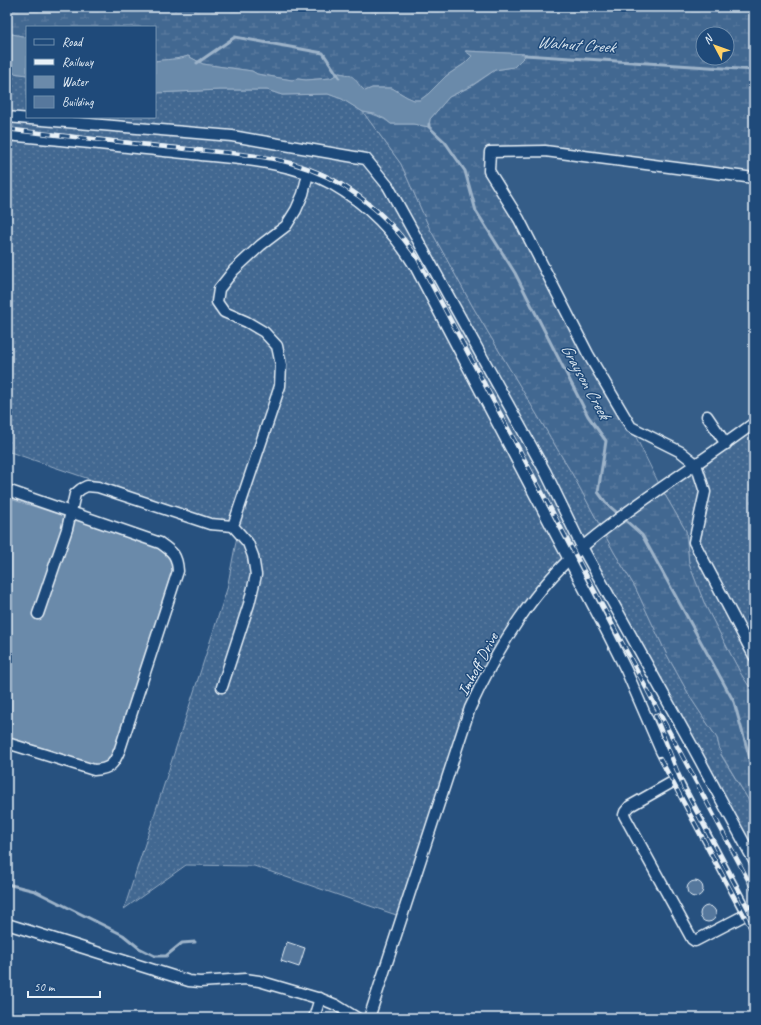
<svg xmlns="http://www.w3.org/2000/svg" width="761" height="1025" viewBox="0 0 761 1025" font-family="Caveat,sans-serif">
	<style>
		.built { fill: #355d88 }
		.grass { fill: url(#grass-dots); stroke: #96acc4 }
		.wetland { fill: url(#wetland-marsh); stroke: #96acc4; fill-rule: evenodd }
		.water { fill: #6b8aaa; stroke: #9db3c9 }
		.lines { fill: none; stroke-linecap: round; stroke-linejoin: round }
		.stream { stroke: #9db3c9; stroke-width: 3 }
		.building { fill: #57789d; stroke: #e8f1f8 }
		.minor-casing { stroke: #e8f1f8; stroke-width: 13 }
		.minor { stroke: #1f4a7a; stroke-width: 10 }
		.rail-casing { stroke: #e8f1f8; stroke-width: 4.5 }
		.rail { stroke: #1f4a7a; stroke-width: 3; stroke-dasharray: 9; stroke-linecap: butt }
		.labels { text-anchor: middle; stroke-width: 3; stroke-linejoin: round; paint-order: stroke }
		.street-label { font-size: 16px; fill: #e8f1f8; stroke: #1f4a7a }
		.water-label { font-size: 17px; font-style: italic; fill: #d5e2ec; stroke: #1f4a7a }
	</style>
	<defs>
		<pattern id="grass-dots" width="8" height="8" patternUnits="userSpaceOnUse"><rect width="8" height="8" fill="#436891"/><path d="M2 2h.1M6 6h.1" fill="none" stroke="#5e7ea1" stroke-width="1.8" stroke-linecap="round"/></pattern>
		<pattern id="wetland-marsh" width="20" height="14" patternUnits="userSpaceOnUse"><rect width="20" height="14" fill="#436891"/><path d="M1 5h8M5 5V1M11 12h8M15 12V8" fill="none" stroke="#5e7ea1"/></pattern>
	</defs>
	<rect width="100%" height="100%" fill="#27517f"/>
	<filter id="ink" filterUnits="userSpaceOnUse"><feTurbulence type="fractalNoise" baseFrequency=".025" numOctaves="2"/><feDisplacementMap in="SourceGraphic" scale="8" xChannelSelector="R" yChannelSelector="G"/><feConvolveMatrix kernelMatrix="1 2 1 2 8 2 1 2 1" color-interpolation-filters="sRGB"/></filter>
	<g filter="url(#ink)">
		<polygon class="built" points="545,151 754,177 754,423 661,488 631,427 489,171 490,152"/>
		<g class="grass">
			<polygon points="7,72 27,75 27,117 155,117 155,93 220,90 267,90 282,95 328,94 342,99 363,112 401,164 429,227 473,307 574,477 614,552 635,587 667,655 692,700 717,738 721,755 754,809 754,862 582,548 556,573 485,675 402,917 254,866 186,865 124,909 227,589 238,531 104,484 7,451"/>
			<polygon points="754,423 754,694 741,674 705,605 689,564 686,531 661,488"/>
		</g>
		<path class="wetland" d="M7,7H754V177L545,151L490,152L489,171L631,427L661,488L686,531L689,564L705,605L741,674L754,694V809L721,754L717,738L692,700L667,655L635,587L614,552L574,477L473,307L429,227L401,164L363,112C374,114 382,117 391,124H413L429,127L430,119L449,97L472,86L495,70L514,67L526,54L466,51L472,56L464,64L446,76L428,94L420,100H414L407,97L392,88H372L365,91L349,75L339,73L331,78L306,80L298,79L292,80L257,74L252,71L203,64L188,56C177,60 166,59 155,61V27H27V37L7,33ZM703,34H727V58H703Z"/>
		<g class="water">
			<polygon points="7,33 27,37 27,75 7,72"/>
			<path d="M465,51L527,54L514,67L495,70L471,86L449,97L430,119L429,127L413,124H391L385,119L375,114L363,112L342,99L328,94L282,95L267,90H220L155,93V61C166,59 177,60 188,56L203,64L252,71L257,74L292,80L298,79L306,80L331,78L339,73C359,76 352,79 365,91L372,88H392L407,97L414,100H420L428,94L446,76L464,64L472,56Z"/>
			<path d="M7,498L156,545C168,551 172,557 174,571L116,751L109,762L96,766L7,738Z"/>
		</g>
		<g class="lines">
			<g class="stream">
				<polyline points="525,55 754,70"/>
				<polyline points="197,63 235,37 323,53 339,77"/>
				<polyline points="429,124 429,127 445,142 465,171 476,211 515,273 588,416 606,441 598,492 606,503 642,535 734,702 754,773"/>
				<polyline points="7,884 35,891 123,935 139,948 155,956 166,956 182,943 195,942"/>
			</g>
		</g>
		<g class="building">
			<circle cx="695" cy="889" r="8"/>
			<circle cx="708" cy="914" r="8"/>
			<polygon points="287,942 305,948 299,967 281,961"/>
		</g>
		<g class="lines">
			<defs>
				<g id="minor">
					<polyline points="7,117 232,136 366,159 388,186 546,473 582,547 695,751 754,861"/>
					<path d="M7,135C66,140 125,147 184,153C233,159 288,160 332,184C369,205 394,232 416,268L609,636L626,670L661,751L747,914L695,941L692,939L624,815L625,812L630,806L676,780"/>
					<polyline points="754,178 545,151 490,152 489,171 519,219 588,354 631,427 681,452 696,464 705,492 694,542 754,656"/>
					<polyline points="707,416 726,444"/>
					<path d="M7,490L160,543C173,552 177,555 178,571L120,749C114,764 111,769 94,770L7,743"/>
					<polyline points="38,614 67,529 75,494 81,489 87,486 98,487 210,524 233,526"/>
					<polyline points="222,687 249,604 256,575 253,556 248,543 233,526 280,386 281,365 277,346 264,332 247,322 224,312 217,302 219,289 234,270 261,245 286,226 296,210 303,194 308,174"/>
					<polyline points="7,924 189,981 200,982 245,979 259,981 324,1000 336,1005 357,1018"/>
					<polyline points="314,1018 320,998"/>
					<path d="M369,1018L470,708C498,647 534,587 587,543C639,500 699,464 754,423"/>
				</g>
			</defs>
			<use href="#minor" class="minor-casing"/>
			<use href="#minor" class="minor"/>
			<defs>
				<g id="rail">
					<path d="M7,129C63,136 120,142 176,148C214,152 254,153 291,163C344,178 386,212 417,257L754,891"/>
					<polyline points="655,715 683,786 754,920"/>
					<polyline points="660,758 754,934"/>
				</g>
			</defs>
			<use href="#rail" class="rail-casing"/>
			<use href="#rail" class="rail"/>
		</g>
	</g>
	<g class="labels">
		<g class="street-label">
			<text transform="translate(477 664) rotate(-62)" y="6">Imhoff Drive</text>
		</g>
		<g class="water-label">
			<text transform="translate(576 44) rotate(4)" y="6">Walnut Creek</text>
			<text transform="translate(586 381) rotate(61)" y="6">Grayson Creek</text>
		</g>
	</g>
	<rect width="761" height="1025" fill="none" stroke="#1f4a7a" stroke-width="24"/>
	<rect x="12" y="12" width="737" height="1001" fill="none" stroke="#e8f1f8" stroke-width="1.5" filter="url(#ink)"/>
	<rect x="26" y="26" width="130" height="92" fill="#1f4a7a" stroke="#6f8dac"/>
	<rect x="34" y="39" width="20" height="6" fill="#1f4a7a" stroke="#6f8dac"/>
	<text x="62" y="46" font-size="12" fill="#e8f1f8">Road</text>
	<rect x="34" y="59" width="20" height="6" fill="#e8f1f8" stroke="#6f8dac"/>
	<text x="62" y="66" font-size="12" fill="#e8f1f8">Railway</text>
	<rect x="34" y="76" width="20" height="12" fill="#6b8aaa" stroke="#6f8dac"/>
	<text x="62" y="86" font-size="12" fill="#e8f1f8">Water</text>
	<rect x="34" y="96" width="20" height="12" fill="#57789d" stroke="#6f8dac"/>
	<text x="62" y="106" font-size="12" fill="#e8f1f8">Building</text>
	<g transform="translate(715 46) rotate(311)"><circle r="19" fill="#1f4a7a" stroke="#6f8dac"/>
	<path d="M0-3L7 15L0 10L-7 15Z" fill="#ffd166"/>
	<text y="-6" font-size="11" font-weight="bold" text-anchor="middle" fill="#e8f1f8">N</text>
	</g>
	<path d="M28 991v6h72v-6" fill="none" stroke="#e8f1f8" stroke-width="2"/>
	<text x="34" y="991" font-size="12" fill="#e8f1f8" stroke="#1f4a7a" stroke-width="3" paint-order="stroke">50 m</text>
</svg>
